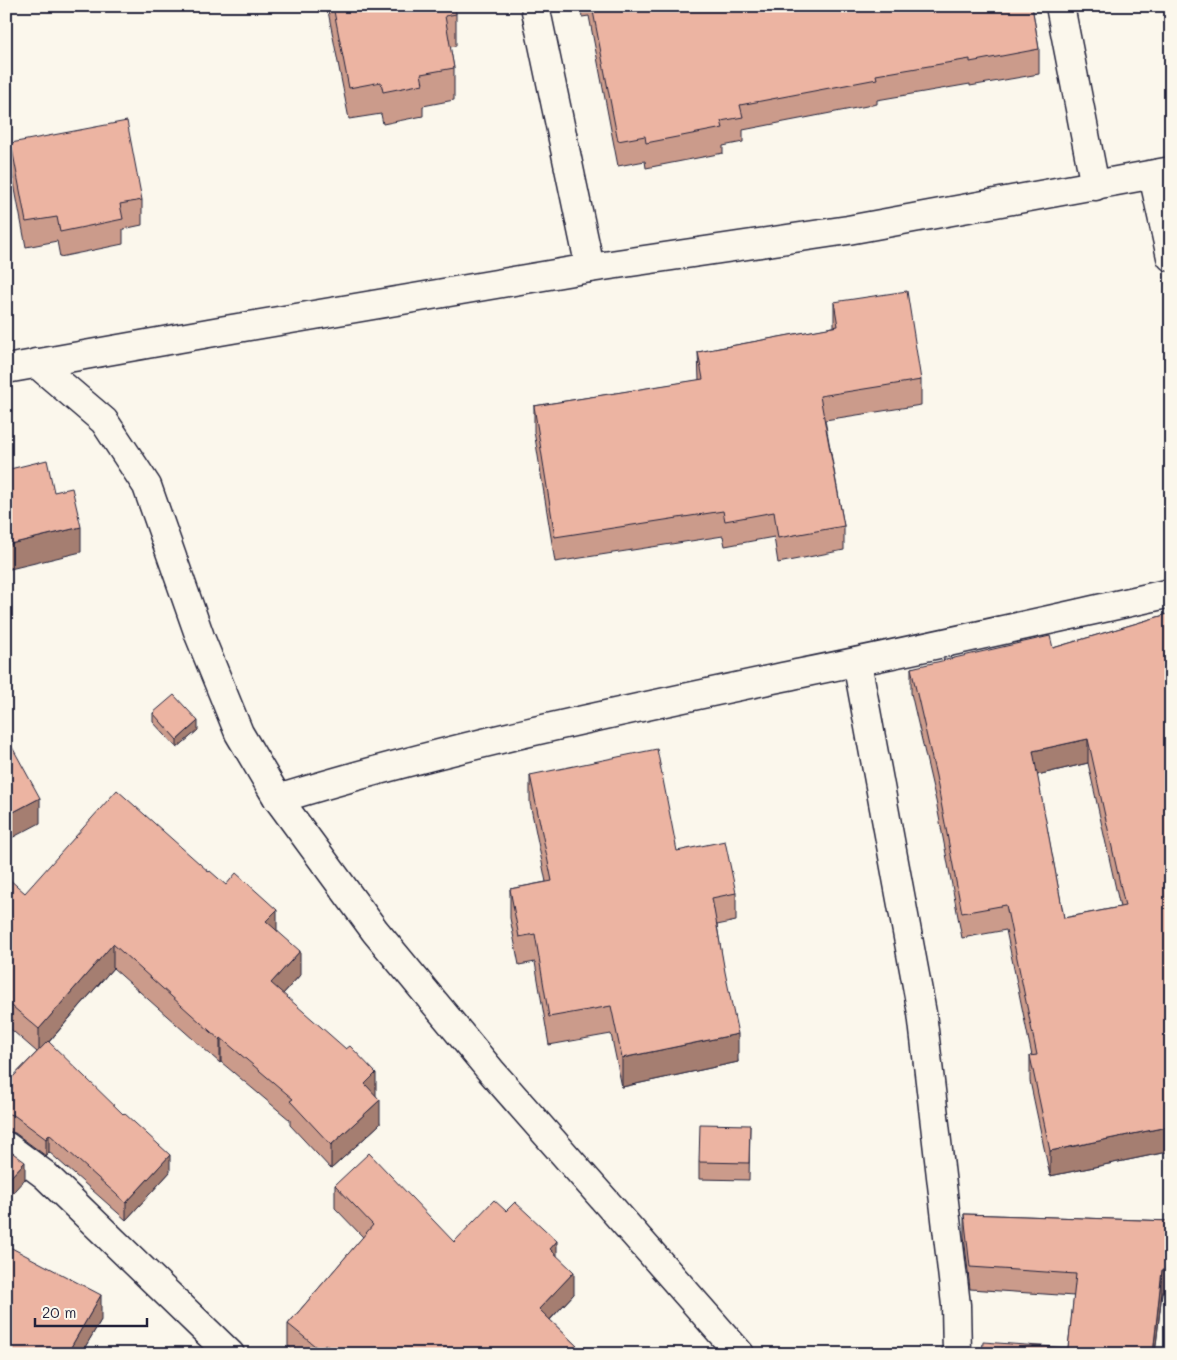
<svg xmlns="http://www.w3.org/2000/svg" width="1177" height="1360" viewBox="0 0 1177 1360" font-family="Mali,sans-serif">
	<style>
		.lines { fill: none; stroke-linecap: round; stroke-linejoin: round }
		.street-casing { stroke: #22223b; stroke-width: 31 }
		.street { stroke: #fbf7ec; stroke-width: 28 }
		.wall { fill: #cb9b8b; stroke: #22223b; fill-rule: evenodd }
		.shaded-wall { fill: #a57e71; stroke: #22223b }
		.building { fill: #ecb4a2; stroke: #22223b; fill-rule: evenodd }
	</style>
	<rect width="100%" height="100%" fill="#fbf7ec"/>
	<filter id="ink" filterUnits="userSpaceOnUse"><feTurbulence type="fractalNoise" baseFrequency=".02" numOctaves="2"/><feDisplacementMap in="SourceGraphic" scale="10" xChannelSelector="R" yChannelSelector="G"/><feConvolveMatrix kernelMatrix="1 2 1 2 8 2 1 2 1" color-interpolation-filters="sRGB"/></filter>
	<g filter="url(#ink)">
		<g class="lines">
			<defs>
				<g id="street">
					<polyline points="535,6 590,268"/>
					<polyline points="1060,6 1095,186"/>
					<polyline points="1153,175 1171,257"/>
					<path d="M36,363L104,421L147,486L200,637L239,733L278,799C450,746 626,710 802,673C925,648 1048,620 1171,593"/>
					<polyline points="6,369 220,331 590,268 848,230 1171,171"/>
					<polyline points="857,662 922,1013 956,1305 957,1354"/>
					<polyline points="278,799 375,931 491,1071 740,1354"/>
					<polyline points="6,1146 45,1175 230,1354"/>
				</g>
			</defs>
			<use href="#street" class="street-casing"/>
			<use href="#street" class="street"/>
		</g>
		<g class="wall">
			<polygon points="327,6 455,6 456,14 456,46 450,47 454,68 454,100 423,106 423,116 383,124 381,114 349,119"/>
			<polygon points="580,6 1032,6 1039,49 1039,74 970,86 970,84 877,100 877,104 743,130 743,142 723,146 723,153 646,168 645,161 618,166 589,16 582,17"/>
			<polygon points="11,143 142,200 142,225 123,229 123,244 60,257 57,241 26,247 11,168"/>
			<polygon points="834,302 921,380 921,405 825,420 844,526 844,550 778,563 774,537 725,546 723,536 555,562 534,431 534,406 699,380 698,352 834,327"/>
			<path d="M1171,613V1174L1167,1152L1050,1176L1030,1081V1056H1032L1006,930L962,938L936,801L911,693V668L1053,648ZM1088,763L1120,907L1064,918L1037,775Z"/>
			<polygon points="153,713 198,730 177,748 153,722"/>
			<polygon points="530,775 677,851 736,893 736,921 717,925 738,1062 622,1087 611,1034 549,1045 535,962 519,965 510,918 510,889 546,882 530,803"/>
			<polygon points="209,872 277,930 300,975 283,994 376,1096 380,1124 331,1169 290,1125 290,1120 221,1062 220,1063 113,968 49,1042 170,1172 126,1220 49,1152 46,1156 15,1133 6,1131 6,1084 37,1052 6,1025 6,882 25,893"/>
			<polygon points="750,1125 749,1180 699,1179 699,1162"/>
			<polygon points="335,1185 454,1242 506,1211 557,1256 574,1294 550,1320 585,1354 298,1354 288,1346 288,1324 363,1237 335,1208"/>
			<polygon points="964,1214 1171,1221 1171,1292 1162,1292 1155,1354 982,1354 1068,1348 1074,1296 970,1289 964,1236"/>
			<polygon points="6,1245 101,1320 81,1354 6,1354"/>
		</g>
		<g class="shaded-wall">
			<polygon points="81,527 81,552 6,570 6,545"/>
			<polygon points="198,721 198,730 177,748 177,740"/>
			<polygon points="1088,739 1088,763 1033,776 1033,751"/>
			<polygon points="40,798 40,823 6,841 6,816"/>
			<polygon points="277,910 277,933 266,921"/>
			<polygon points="113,944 113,968 39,1053 39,1029"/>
			<polygon points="300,951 300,975 271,1007 271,983"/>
			<polygon points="738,1034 738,1062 622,1087 622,1058"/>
			<polygon points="221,1038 221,1062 220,1063 220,1040"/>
			<polygon points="376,1073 376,1097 365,1084"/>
			<polygon points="380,1100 380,1124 331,1169 331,1145"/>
			<polygon points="1167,1127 1167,1152 1050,1176 1050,1151"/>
			<polygon points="49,1134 49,1152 46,1156 46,1139"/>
			<polygon points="170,1155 170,1172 126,1220 126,1203"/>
			<polygon points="25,1162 25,1179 6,1200 6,1182"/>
			<polygon points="557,1241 557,1263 550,1249"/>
			<polygon points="1162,1270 1162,1292 1155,1354 1153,1354"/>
			<polygon points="574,1272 574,1294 539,1331 539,1309"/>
			<polygon points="101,1295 101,1320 81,1354 67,1354"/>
			<polygon points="325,1344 325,1354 320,1354 320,1350"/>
		</g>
		<g class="building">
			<polygon points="333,6 455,6 456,14 445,16 454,68 421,74 423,84 383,92 381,82 349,88"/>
			<polygon points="592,6 1032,6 1039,49 970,62 970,59 876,75 877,79 740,105 743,117 721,121 723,128 646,143 645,136 618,141"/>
			<polygon points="127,121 142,200 120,204 123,219 60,232 57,217 26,222 11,143"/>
			<polygon points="907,291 921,380 820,396 844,526 778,538 774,512 725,521 723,511 555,537 534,406 703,379 698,352 838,326 834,302"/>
			<polygon points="47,460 54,492 72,488 81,527 6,545 6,470"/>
			<path d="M1171,613V1149L1167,1127L1050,1151L1030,1056L1037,1055L1006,905L962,913L936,776L911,668L1050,636L1053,648ZM1088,739L1125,906L1064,918L1033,751Z"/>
			<polygon points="174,695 198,721 177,740 153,713"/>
			<polygon points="6,736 40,798 6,816"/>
			<polygon points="657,749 677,851 725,841 736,893 712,898 725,972 738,1034 622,1058 611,1006 549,1017 535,934 519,937 510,889 552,881 530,775"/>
			<polygon points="117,790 209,872 210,871 226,885 236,873 277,910 266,921 300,951 271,983 346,1049 350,1046 376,1073 365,1084 380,1100 331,1145 290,1101 293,1099 221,1038 220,1040 113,944 39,1029 6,1001 6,882 9,879 25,893"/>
			<polygon points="48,1041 123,1114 124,1113 170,1155 126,1203 49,1134 46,1139 15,1116 6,1113 6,1084"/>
			<polygon points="700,1124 750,1125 749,1163 699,1162"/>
			<polygon points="6,1148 25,1162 6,1182"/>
			<polygon points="369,1153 454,1242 494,1200 506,1211 515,1202 557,1241 550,1249 574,1272 539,1309 585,1354 337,1354 325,1344 320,1350 288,1324 373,1225 335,1185"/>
			<polygon points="964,1214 1171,1221 1171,1270 1162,1270 1153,1354 982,1354 983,1342 1068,1348 1076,1274 970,1267"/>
			<polygon points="6,1245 101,1295 67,1354 17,1354 8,1348 6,1351"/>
			<polygon points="135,1350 140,1354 131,1354"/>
		</g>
	</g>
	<rect width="1177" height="1360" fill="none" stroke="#fbf7ec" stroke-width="25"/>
	<rect x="12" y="12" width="1152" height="1335" fill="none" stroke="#22223b" stroke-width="2" filter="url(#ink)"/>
	<path d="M35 1318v8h112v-8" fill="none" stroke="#22223b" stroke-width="2.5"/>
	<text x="42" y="1318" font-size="15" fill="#22223b" stroke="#fbf7ec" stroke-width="4" paint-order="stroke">20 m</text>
</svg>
